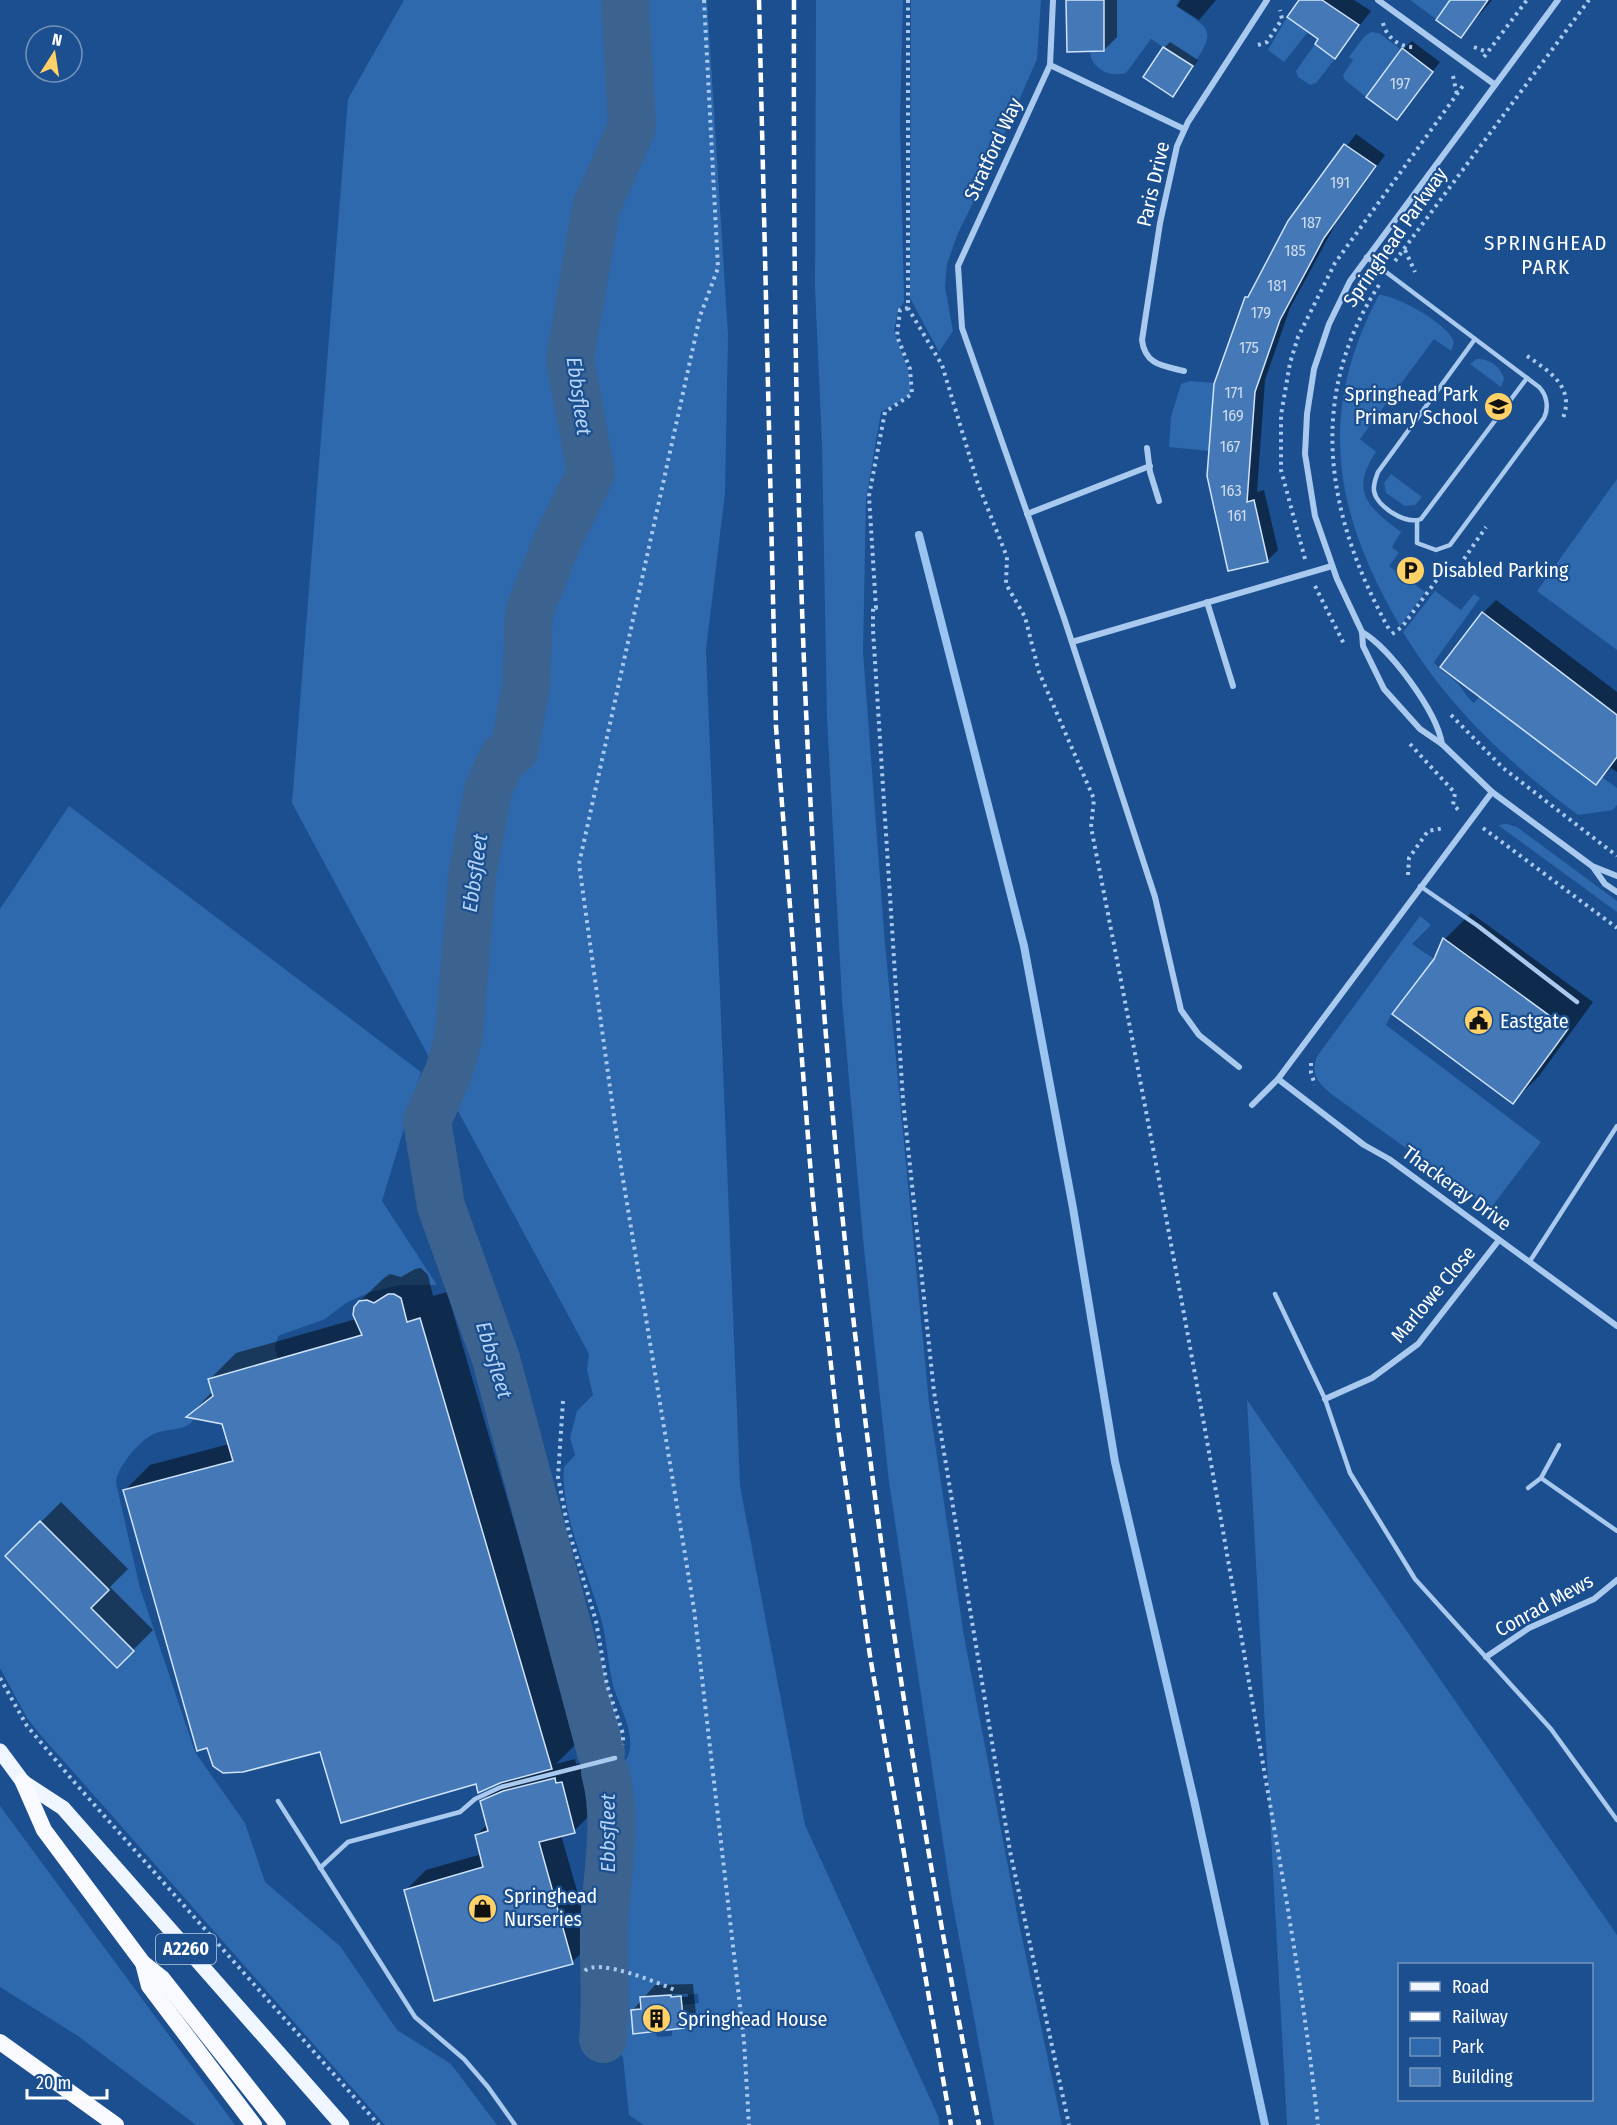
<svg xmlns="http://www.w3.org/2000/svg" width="1617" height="2125" viewBox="0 0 1617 2125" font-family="'Fira Sans Condensed',sans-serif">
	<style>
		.green { fill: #2e69ad; fill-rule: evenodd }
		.shadow { fill: #0007; fill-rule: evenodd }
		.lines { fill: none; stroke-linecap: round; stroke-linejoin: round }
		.stream { stroke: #9cc4f0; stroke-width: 8 }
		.river { stroke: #3c6290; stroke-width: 48 }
		.building { fill: #4478b7; stroke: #cfe3fa; stroke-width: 1.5 }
		.path { stroke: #a9c9ee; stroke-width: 4; stroke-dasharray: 3 4.5; stroke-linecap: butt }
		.service { stroke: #a9c9ee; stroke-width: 4.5 }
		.minor { stroke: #a9c9ee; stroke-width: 6 }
		.primary { stroke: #f0f6ff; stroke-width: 15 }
		.trunk { stroke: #f8faff; stroke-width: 16 }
		.rail { stroke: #fff; stroke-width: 4.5; stroke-dasharray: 10 4.5; stroke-linecap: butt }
		.labels { text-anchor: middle; stroke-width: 4.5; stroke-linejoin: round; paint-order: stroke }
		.number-label { font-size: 16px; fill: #d0dded }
		.shield { fill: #1b4f8f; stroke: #bbcadd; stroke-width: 1.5 }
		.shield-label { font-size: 18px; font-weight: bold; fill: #fff }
		.street-label { font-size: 20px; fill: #fff; stroke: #1b4f8f }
		.poi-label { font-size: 20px; fill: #fff; stroke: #1b4f8f; text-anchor: start }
		.neighbourhood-label { font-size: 21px; letter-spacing: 1.5px; fill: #fff; stroke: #1b4f8f }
		.water-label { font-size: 21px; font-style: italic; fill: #b5d3f5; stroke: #1b4f8f }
	</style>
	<rect width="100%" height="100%" fill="#1b4f8f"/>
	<g class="green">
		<path d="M404,0H707L728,335L725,493L706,650L740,1486L805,1825L938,2116L940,2125H644L629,2115L623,2057L616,2049L597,2048L596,2042H587L588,2026L582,2025L596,1969L628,1975L629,1972L595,1961L599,1959L594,1903L593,1830L585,1777C596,1773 620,1771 626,1760C639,1738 619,1707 613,1685C608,1665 607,1643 602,1622C590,1576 560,1515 564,1467L575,1455L570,1438L577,1411L593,1395L587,1370L589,1354L292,803L348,99ZM698,1994L699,2003L682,2005L684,2028L672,2029V2036L657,2037L656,2032L633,2033L631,2011L641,2009V1997Z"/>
		<polygon points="816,0 903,0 900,121 904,302 898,311 894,331 908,370 911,383 909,396 881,412 866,499 863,652 885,944 929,1403 964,1636 1018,1919 1062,2125 994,2125 951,1895 889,1482 863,1239 842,1000 827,718 822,444 815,288"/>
		<polygon points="911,0 1041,0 1037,59 982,185 958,233 947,264 945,287 953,331 939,352 910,298"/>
		<path d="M1104,0H1179L1176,6C1211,30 1217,28 1193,66L1151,39L1126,73C1110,78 1091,69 1090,51H1104Z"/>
		<polygon points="1410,0 1450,0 1436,19"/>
		<polygon points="1287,17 1308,32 1284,62 1268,50"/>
		<polygon points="1371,32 1379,33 1400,49 1366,97 1345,80 1343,75 1353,60 1349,57 1364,37"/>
		<polygon points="1315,44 1335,59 1316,83 1310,85 1298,77 1296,71"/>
		<path d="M1379,295C1396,295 1451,325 1454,343L1451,351L1434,339L1360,439L1376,452C1349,492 1369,508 1401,532L1392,547L1399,553L1389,566L1425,592L1400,626C1334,513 1316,414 1379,295Z"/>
		<path d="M1477,359C1489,358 1502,368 1504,379L1501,387L1470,364Z"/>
		<polygon points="1190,381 1214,383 1209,451 1169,447 1171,417 1181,384"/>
		<polygon points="1391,474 1422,497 1415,505 1405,506 1386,493 1384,483"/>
		<polygon points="1617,479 1617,650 1537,591"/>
		<path d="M1435,591L1461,610L1474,594L1480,598L1434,662C1441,672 1450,675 1457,683C1464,690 1466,697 1474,703L1479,697L1596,785L1602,777L1617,788V805L1613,810L1578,815C1509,763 1448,707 1403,632Z"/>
		<path d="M69,806L421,1072L382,1201L437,1285H400L368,1293L346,1303L325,1319L278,1336L275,1347L278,1359L217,1407L209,1402L204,1403C197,1410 197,1419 188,1425C177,1431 166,1429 156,1433C141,1438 116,1468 116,1483L140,1588L195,1752L245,1823L265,1882L340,1946L397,2030L451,2064L497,2125H385L39,1733L27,1718L0,1668V909Z"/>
		<polygon points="1506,824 1517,827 1617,901 1617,912 1498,825"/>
		<path d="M1420,916L1431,925L1412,944L1434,959L1392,1013L1386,1025L1541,1142L1490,1209L1334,1096C1320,1085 1308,1074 1318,1055Z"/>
		<path d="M1247,1400L1617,1935V2125H1287ZM1592,1964V2100H1400V1964Z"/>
		<polygon points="0,1806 235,2125 196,2125 78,2036 0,1987"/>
	</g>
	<g class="shadow">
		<polygon points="1068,0 1117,0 1117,37 1104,50"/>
		<polygon points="1181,0 1216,0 1199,20 1177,6"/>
		<polygon points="1301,0 1354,0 1371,11 1335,57 1320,39"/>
		<polygon points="1452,0 1492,0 1461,36"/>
		<polygon points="1412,41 1440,62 1397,118 1403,49"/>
		<polygon points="1170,42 1198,60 1173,95 1164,48"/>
		<polygon points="1356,134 1385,155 1335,225 1290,308 1265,380 1257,492 1264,490 1278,550 1267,561 1229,569 1247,297 1252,292 1290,221"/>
		<polygon points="1496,600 1617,692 1617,772 1611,768 1596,783 1483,613"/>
		<polygon points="1471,913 1593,1002 1539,1076 1513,1102 1436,960 1445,939"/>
		<polygon points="421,1268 428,1275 433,1296 447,1292 578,1742 556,1764 575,1759 576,1764 581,1763 594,1811 574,1831 561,1835 592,1943 572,1962 406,1890 426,1870 482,1854 476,1835 488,1824 482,1802 505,1779 477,1782 321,1751 124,1491 150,1465 229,1444 223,1423 189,1416 213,1391 210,1379 236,1353 356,1319 357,1304 384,1278 390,1274 401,1277 415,1269"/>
		<polygon points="61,1502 128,1569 110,1587 153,1630 117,1666 7,1556"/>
		<path d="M693,1984L696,2014L683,2027L632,2011L655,1985ZM688,1994V1997L650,1998L653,1995Z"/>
	</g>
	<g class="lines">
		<polyline class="stream" points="919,535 1024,946 1073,1208 1115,1462 1194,1800 1265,2125"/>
		<g class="river">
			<polyline points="601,1752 496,1359 441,1206 427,1121 449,1071 459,1036 472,876 488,790 503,757 514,751 526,686 529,612 556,544 591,473 570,359 596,208 632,127 625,0"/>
			<path d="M603,2039C607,2001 603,1965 604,1928C606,1876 619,1822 605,1772"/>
		</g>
	</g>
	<g class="building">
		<polygon points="1066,0 1104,0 1104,51 1067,52"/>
		<polygon points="1299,0 1322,0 1359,25 1335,59 1315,44 1318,39 1287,17"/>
		<polygon points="1450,0 1488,0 1461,38 1436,20"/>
		<polygon points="1163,47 1193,66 1173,97 1143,77"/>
		<polygon points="1402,48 1433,72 1397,120 1366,97"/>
		<polygon points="1344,144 1376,166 1324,238 1280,320 1255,392 1247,502 1254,500 1268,562 1228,571 1207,476 1214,384 1245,297 1248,297 1288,221"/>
		<polygon points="1482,612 1617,715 1617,757 1596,785 1440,667"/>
		<polygon points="1443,938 1568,1029 1513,1104 1392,1014 1434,959"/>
		<polygon points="388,1294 394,1294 401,1298 407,1322 420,1318 552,1769 500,1783 478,1793 476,1784 341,1823 320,1752 243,1772 223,1773 213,1766 207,1748 197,1751 123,1490 233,1461 222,1424 186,1417 213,1396 208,1379 362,1335 353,1315 354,1307 359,1301 367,1300 374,1303"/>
		<polygon points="40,1521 109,1590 91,1608 134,1651 117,1668 5,1556"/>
		<polygon points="555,1778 556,1783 562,1782 575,1833 539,1842 573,1964 434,2001 404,1890 483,1867 475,1835 488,1831 480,1801 503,1791"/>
		<polygon points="671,1995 671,1997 681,1996 684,2028 633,2034 631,2010 641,2009 640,1997"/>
	</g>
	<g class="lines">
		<g class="path">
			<polyline points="704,0 718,268 700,316 579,864 621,1167 694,1609 744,2041 749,2125"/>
			<path d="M908,0V308L942,365L978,484L1007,557L1006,584L1025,617L1039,672L1094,799L1091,827C1148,1117 1203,1408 1252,1700C1276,1841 1303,1983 1318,2125"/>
			<path d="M1383,23C1386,37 1400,48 1415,47"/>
			<polyline points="1258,45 1267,42 1282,19 1280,10"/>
			<polyline points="1474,47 1487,52"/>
			<polyline points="1484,57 1527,0"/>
			<polyline points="1453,76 1457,95"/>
			<polyline points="1405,250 1415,272"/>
			<polyline points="1395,261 1589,0"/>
			<path d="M1379,285C1305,399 1327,518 1390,631"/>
			<polyline points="908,308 900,310 897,336 910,369 912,394 885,412 869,496 876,608 873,607 873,630 903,1100 934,1392 1010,1851 1069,2125"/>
			<path d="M1527,356C1549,371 1575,387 1563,418"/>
			<polyline points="1305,559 1281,470 1281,415 1290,363 1298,337 1335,263 1465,83"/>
			<polyline points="1464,559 1486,527"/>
			<polyline points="1315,586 1345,646"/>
			<polyline points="1392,634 1402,627 1444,570"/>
			<polyline points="1451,715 1503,768 1617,856"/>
			<polyline points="1410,744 1455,793 1453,805 1460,811"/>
			<polyline points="1483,828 1617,928"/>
			<polyline points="1408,875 1409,858 1428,831 1444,828"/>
			<polyline points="1311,1063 1311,1073 1315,1085"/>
			<polyline points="563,1401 558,1477 568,1528 596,1621 607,1685 623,1734 623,1745"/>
			<polyline points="0,1678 27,1726 75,1783 379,2125"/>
			<path d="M585,1971C596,1957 662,1984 677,1991"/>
		</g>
		<g class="service">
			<path d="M1366,257L1539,387C1547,395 1549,408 1544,418L1450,545L1436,550L1417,543V521"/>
			<path d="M1475,339L1378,472C1376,478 1373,484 1374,491C1377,507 1406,525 1421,519L1527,378"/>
			<polyline points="1420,886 1478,926 1577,1002"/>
			<polyline points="1530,1261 1617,1126"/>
			<polyline points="1275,1294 1325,1399 1350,1473 1415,1579 1551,1729 1617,1820"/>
			<polyline points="1541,1478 1617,1531"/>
			<polyline points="1528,1488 1541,1478 1559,1445"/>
			<polyline points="278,1801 415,2017 464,2059 488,2087 515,2125"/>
			<polyline points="320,1868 348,1842 460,1812 475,1799 501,1787 615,1758"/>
		</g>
		<g class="minor">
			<polyline points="1053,0 1050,65 958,266 962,328 1064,618 1155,897 1181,1010 1199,1035 1239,1067"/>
			<polyline points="1378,0 1494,84"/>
			<polyline points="1558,0 1350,281 1329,324 1314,369 1307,414 1305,454 1315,516 1337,579 1362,632 1363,646 1384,689 1420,729 1442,744 1492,792 1592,866 1617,876"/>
			<polyline points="1050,65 1184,129"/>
			<path d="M1184,371C1163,366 1145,365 1142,340L1160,223L1177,146L1188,122L1267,0"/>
			<polyline points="1147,448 1150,472 1159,501"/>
			<polyline points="1027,514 1150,466"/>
			<polyline points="1207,602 1233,686"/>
			<path d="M1362,632C1390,648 1437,712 1442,744"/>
			<polyline points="1072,642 1332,566"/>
			<polyline points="1492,792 1278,1079 1364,1145 1389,1159 1617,1326"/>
			<polyline points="1593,867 1605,884 1617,892"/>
			<polyline points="1252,1105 1278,1079"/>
			<polyline points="1325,1399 1372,1378 1418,1344 1499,1240"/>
			<polyline points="1486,1657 1529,1628 1594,1599 1617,1580"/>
		</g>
		<polyline class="primary" points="0,1751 23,1782 63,1808 342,2125"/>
		<g class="trunk">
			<polyline points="23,1782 44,1830 143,1963 149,1986 254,2125"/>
			<polyline points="143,1963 162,1978 278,2125"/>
			<polyline points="0,2042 116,2125"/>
		</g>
		<g class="rail">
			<polyline points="759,0 776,727 813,1201 838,1429 870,1656 951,2125"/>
			<path d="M794,0C793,333 798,666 823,998C852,1376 905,1753 979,2125"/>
		</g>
	</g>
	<defs>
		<symbol id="school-disc" viewBox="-11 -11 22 22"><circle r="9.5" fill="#ffd166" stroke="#1b4f8f"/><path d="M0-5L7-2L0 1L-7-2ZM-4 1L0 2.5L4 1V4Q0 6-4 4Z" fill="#111"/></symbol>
		<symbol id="parking-disc" viewBox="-11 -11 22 22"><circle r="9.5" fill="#ffd166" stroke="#1b4f8f"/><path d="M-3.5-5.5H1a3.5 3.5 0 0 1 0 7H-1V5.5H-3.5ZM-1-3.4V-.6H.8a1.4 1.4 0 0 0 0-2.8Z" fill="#111"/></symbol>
		<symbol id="civic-disc" viewBox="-11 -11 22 22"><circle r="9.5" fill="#ffd166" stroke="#1b4f8f"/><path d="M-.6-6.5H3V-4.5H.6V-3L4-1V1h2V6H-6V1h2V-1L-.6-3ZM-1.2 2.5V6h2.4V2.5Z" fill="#111"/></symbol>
		<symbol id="shop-disc" viewBox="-11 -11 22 22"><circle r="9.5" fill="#ffd166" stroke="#1b4f8f"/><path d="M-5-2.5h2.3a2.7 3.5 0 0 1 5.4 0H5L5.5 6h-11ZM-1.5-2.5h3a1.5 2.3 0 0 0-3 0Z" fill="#111"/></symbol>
		<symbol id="building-disc" viewBox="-11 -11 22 22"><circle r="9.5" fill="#ffd166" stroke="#1b4f8f"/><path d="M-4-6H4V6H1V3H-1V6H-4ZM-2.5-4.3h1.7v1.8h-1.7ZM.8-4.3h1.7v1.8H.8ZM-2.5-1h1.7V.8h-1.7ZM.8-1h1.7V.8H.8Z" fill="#111"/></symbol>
	</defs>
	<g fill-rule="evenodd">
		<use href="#school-disc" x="1482" y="390" width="33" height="33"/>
		<use href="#parking-disc" x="1394" y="554" width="33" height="33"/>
		<use href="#civic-disc" x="1462" y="1004" width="33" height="33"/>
		<use href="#shop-disc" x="466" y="1892" width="33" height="33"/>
		<use href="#building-disc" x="640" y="2002" width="33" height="33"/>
	</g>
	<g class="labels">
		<g class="number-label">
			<text x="1400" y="89">197</text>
			<text x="1340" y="188">191</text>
			<text x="1311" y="228">187</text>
			<text x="1295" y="256">185</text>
			<text x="1277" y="291">181</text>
			<text x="1261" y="318">179</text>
			<text x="1249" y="353">175</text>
			<text x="1234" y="398">171</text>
			<text x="1233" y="421">169</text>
			<text x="1230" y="452">167</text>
			<text x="1231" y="496">163</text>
			<text x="1237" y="521">161</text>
		</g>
		<rect class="shield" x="156" y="1934" width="60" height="30" rx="4.5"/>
		<g class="shield-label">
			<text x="186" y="1955">A2260</text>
		</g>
		<g class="street-label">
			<text transform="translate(993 149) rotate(-65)" y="7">Stratford Way</text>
			<text transform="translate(1153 184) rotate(-77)" y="7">Paris Drive</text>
			<text transform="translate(1395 237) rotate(-55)" y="7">Springhead Parkway</text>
			<text transform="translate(1457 1188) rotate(36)" y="7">Thackeray Drive</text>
			<text transform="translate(1433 1294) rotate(-50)" y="7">Marlowe Close</text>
			<text transform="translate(1544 1605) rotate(-29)" y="7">Conrad Mews</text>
		</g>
		<g class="poi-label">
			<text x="1478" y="401" text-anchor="end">Springhead Park<tspan x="1478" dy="23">Primary School</tspan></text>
			<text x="1432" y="577">Disabled Parking</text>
			<text x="1500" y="1028">Eastgate</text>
			<text x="504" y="1903">Springhead<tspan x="504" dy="23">Nurseries</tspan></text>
			<text x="678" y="2026">Springhead House</text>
		</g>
		<g class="neighbourhood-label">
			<text x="1546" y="250">SPRINGHEAD<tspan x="1546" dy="24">PARK</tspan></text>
		</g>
		<g class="water-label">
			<text transform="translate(579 396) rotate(82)" y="7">Ebbsfleet</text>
			<text transform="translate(475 873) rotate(-82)" y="7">Ebbsfleet</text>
			<text transform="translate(494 1360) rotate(73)" y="7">Ebbsfleet</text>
			<text transform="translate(608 1833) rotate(-90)" y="7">Ebbsfleet</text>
		</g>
	</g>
	<rect x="1398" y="1963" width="195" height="138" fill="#1b4f8f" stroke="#7695bc" stroke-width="1.5"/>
	<rect x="1410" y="1982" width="30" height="9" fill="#f0f6ff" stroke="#7695bc" stroke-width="1.5"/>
	<text x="1452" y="1993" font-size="18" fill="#ffffff">Road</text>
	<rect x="1410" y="2012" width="30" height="9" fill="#ffffff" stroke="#7695bc" stroke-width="1.5"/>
	<text x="1452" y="2023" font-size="18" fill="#ffffff">Railway</text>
	<rect x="1410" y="2038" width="30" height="18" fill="#2e69ad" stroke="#7695bc" stroke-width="1.5"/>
	<text x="1452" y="2053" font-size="18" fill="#ffffff">Park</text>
	<rect x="1410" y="2068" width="30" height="18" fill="#4478b7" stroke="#7695bc" stroke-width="1.5"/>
	<text x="1452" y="2083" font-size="18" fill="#ffffff">Building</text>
	<g transform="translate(54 54) rotate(12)"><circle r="28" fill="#1b4f8f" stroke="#7695bc" stroke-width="1.5"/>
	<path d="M0-4.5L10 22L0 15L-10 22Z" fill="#ffd166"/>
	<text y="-9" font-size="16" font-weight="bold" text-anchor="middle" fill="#ffffff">N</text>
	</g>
	<path d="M27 2089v9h80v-9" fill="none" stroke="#ffffff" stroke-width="3"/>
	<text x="36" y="2089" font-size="18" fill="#ffffff" stroke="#1b4f8f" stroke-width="4.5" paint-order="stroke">20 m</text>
</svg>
